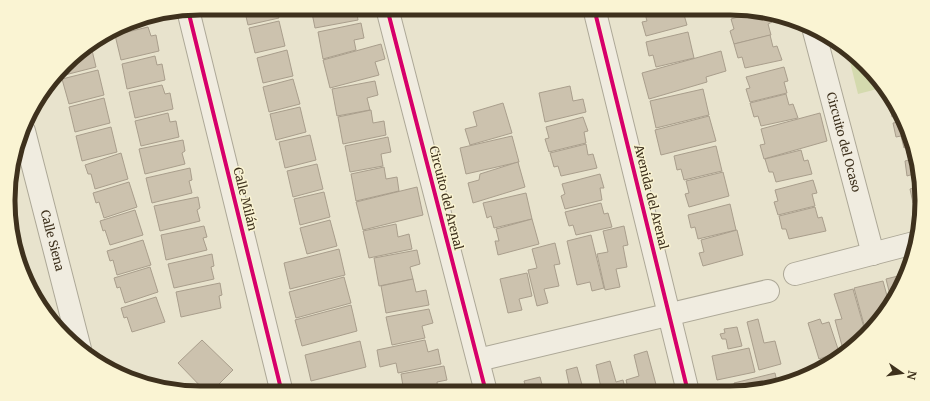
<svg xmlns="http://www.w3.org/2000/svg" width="930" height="401" viewBox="0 0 930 401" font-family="Merriweather,serif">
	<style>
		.green { fill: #d4daae }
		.building { fill: #ccc2ae; stroke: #a99e8c }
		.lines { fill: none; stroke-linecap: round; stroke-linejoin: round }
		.street-casing { stroke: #ada897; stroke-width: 24 }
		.street { stroke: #f0ece0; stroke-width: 22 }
		.cycleway-casing { stroke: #faf4d3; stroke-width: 6 }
		.cycleway { stroke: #d6006c; stroke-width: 4 }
		.labels { text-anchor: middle; stroke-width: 3; stroke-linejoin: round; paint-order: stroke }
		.street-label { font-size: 12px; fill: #3e311d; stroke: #faf4d3 }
		.rim { fill: none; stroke: #3e311d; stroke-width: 5 }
	</style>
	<rect width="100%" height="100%" fill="#e8e3cd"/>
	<polygon class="green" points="847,50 857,56 881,88 858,94"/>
	<g class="building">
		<polygon points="244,8 276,8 279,18 248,25"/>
		<polygon points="311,8 356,8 358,20 315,28"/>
		<polygon points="651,8 682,8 687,25 646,36 642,22 647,21 644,10"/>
		<polygon points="755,12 770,15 772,22 768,24 771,35 734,44 730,31 734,29 731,19"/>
		<polygon points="149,17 150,21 122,28 138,18"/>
		<polygon points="279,21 285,46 255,53 249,28"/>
		<polygon points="361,23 364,38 354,40 356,50 323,59 318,32"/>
		<polygon points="148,27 151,36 156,35 159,51 121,60 115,35"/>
		<polygon points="688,32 694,58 656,67 653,55 649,56 646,42"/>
		<polygon points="770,35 773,47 777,46 782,60 745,68 742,57 738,58 734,44"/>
		<polygon points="381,44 385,59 375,62 379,75 330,88 323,60"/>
		<polygon points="91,46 96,67 61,76 60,72 74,56"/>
		<polygon points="287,50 293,76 263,83 257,58"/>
		<polygon points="721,51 726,71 706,77 707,82 649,99 642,73"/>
		<polygon points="155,56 157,65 162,64 165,80 127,89 122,64"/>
		<polygon points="784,67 788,81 784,82 787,93 750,102 746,89 750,88 746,77"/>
		<polygon points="98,70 104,95 69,104 62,79"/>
		<polygon points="293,79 300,104 269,112 263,87"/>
		<polygon points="375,81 378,95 367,98 370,110 337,116 332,89"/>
		<polygon points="162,85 165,94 170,93 173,109 135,118 129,92"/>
		<polygon points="570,86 573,101 583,99 586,112 545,122 539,93"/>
		<polygon points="703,89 709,115 656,128 650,101"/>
		<polygon points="786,94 789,105 793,104 798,118 761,126 758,116 754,117 750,103"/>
		<polygon points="104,98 110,123 75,132 69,107"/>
		<polygon points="889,102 891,102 901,114 892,117"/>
		<polygon points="503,103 512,133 470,145 465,129 477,126 473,112"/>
		<polygon points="300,107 306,132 276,140 270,114"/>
		<polygon points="371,110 373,123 384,121 386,135 343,144 338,117"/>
		<polygon points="168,113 170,122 176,121 179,137 141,146 135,121"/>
		<polygon points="820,113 827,141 764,159 760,145 765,144 761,129"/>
		<polygon points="709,116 716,141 661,155 655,130"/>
		<polygon points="583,117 588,131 584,132 586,143 549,152 545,139 549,138 546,127"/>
		<polygon points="904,121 910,146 904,148 901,136 896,137 893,123"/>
		<polygon points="111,127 117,152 82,161 76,136"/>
		<polygon points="310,135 316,160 285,168 279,142"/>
		<polygon points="512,136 519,162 466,174 460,148"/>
		<polygon points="388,137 391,152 381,154 383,166 350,172 345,146"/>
		<polygon points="183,140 185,151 182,153 185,164 145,174 139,149"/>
		<polygon points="586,144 588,155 593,154 597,168 561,176 558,166 554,167 550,153"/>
		<polygon points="716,146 722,171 684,180 681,169 677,170 674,156"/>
		<polygon points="911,148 917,173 907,176 905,161 909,160 906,149"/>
		<polygon points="801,150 804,161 808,160 812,174 776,182 773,172 769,172 765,159"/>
		<polygon points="121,153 128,179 95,189 91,174 88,174 85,165"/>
		<polygon points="518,162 525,187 473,203 468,183 479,180 480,174"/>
		<polygon points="317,164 323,189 293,197 287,171"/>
		<polygon points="384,167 386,179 397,177 399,191 356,201 351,174"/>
		<polygon points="190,168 192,180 189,181 192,193 152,203 146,178"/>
		<polygon points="723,172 729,196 689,207 685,194 689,193 686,181"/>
		<polygon points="600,174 604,188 600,188 602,200 565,209 561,196 565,194 562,184"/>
		<polygon points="813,180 817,193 812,194 815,206 778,215 774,202 778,201 775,190"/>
		<polygon points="129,182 137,207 104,218 99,202 96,203 93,193"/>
		<polygon points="921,186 922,188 919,209 917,201 913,203 910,189"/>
		<polygon points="417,187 423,215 363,230 356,202"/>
		<polygon points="324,192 330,217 300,225 294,199"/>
		<polygon points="526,193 532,219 494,228 491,216 487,218 483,203"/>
		<polygon points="198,197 200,208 197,210 200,221 160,231 154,206"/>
		<polygon points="601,203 604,214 608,213 612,227 576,235 573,225 569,226 565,212"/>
		<polygon points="730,204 736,230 698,239 695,227 691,228 688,215"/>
		<polygon points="815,207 818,218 822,217 826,231 789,239 786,229 782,229 779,216"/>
		<polygon points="135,210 143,235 110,245 105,230 103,231 100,221"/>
		<polygon points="532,219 539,244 498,255 495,241 499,241 496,229"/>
		<polygon points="330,220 337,246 307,254 300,228"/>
		<polygon points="396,224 398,237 409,234 412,249 369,258 363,231"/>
		<polygon points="204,226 207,237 203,238 207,250 166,260 161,235"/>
		<polygon points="624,226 628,245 623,246 627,267 616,269 620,287 605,290 597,254 608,252 603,231"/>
		<polygon points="737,230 743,255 703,266 699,253 704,252 701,240"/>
		<polygon points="591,235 604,288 592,291 590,282 577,285 567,241"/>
		<polygon points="143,240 151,265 117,275 113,260 110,261 107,251"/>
		<polygon points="555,243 560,264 554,265 559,286 544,289 548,303 537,306 528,270 537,268 532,249"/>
		<polygon points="339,249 345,275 290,289 284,263"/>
		<polygon points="417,250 420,264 410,267 413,279 379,286 374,258"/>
		<polygon points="212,254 214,266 211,267 214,279 174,288 168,264"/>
		<polygon points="150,267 158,292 125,303 120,287 117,288 114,278"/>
		<polygon points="527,273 532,296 519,299 522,310 508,313 500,279"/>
		<polygon points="906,274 893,300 891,299 886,279"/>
		<polygon points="344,277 351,303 296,318 289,292"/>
		<polygon points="413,279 416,292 426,290 429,305 386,313 381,286"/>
		<polygon points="883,281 890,307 866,332 854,288"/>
		<polygon points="220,283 222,295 219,296 221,308 181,317 176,292"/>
		<polygon points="853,289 865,331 861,332 863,336 857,342 854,343 854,345 849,351 844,353 835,320 842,319 834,294"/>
		<polygon points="156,297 165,322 132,332 127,317 124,318 121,308"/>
		<polygon points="351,305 357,331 302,346 295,320"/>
		<polygon points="429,309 433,323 422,326 425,338 392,345 386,317"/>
		<polygon points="758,319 764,343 775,341 781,364 759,370 747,322"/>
		<polygon points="820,319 822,324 829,322 839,352 819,359 808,323"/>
		<polygon points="737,327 742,346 728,349 726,339 722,339 720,334 725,333 724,329"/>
		<polygon points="202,340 233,370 210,393 207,393 178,363"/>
		<polygon points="425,340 428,352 438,349 441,364 398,373 396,363 380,367 377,350"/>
		<polygon points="360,341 366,367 311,381 305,355"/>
		<polygon points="749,348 755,372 717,380 712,356"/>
		<polygon points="647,351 658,392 629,392 626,380 639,376 634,355"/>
		<polygon points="610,361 616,382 623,380 626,392 602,392 596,365"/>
		<polygon points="444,366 447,380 437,382 438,392 404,392 401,374"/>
		<polygon points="577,367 584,392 557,392 556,387 569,384 566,370"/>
		<polygon points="775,373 777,382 773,383 774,386 755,391 736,391 734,383"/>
		<polygon points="540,377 544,392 527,392 524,381"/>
	</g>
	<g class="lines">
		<defs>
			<g id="street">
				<polyline points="387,8 486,392"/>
				<polyline points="594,8 688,392"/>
				<polyline points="188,10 282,393"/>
				<path id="s1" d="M814,31L873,254"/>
				<path id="s2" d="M24,131L80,349"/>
				<polyline points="795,274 914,243"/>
				<polyline points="478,360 768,291"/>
			</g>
		</defs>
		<use href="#street" class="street-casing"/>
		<use href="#street" class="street"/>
		<defs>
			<g id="cycleway">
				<polyline points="387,8 486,392"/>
				<polyline points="594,8 688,392"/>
				<polyline points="188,10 282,393"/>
			</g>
		</defs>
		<use href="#cycleway" class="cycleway-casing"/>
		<use href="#cycleway" class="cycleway"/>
	</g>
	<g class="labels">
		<g class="street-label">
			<text dy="4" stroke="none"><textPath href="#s1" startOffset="115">Circuito del Ocaso</textPath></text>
			<text transform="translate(651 197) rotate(76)" y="4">Avenida del Arenal</text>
			<text transform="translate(446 198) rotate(76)" y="4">Circuito del Arenal</text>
			<text transform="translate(245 199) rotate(76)" y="4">Calle Milán</text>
			<text dy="4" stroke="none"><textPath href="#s2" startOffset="113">Calle Siena</textPath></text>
		</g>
	</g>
	<path d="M0 0H930V401H0ZM200 15H730A185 185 0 0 1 915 200V201A185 185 0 0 1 730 386H200A185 185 0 0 1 15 201V200A185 185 0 0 1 200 15Z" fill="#faf4d3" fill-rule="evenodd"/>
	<path class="rim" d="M200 15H730A185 185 0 0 1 915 200V201A185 185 0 0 1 730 386H200A185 185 0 0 1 15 201V200A185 185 0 0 1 200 15Z"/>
	<g transform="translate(902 373) rotate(103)" stroke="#faf4d3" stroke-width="3" paint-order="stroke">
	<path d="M0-3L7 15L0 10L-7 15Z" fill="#3e311d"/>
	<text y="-6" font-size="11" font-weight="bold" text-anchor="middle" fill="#3e311d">N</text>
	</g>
</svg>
